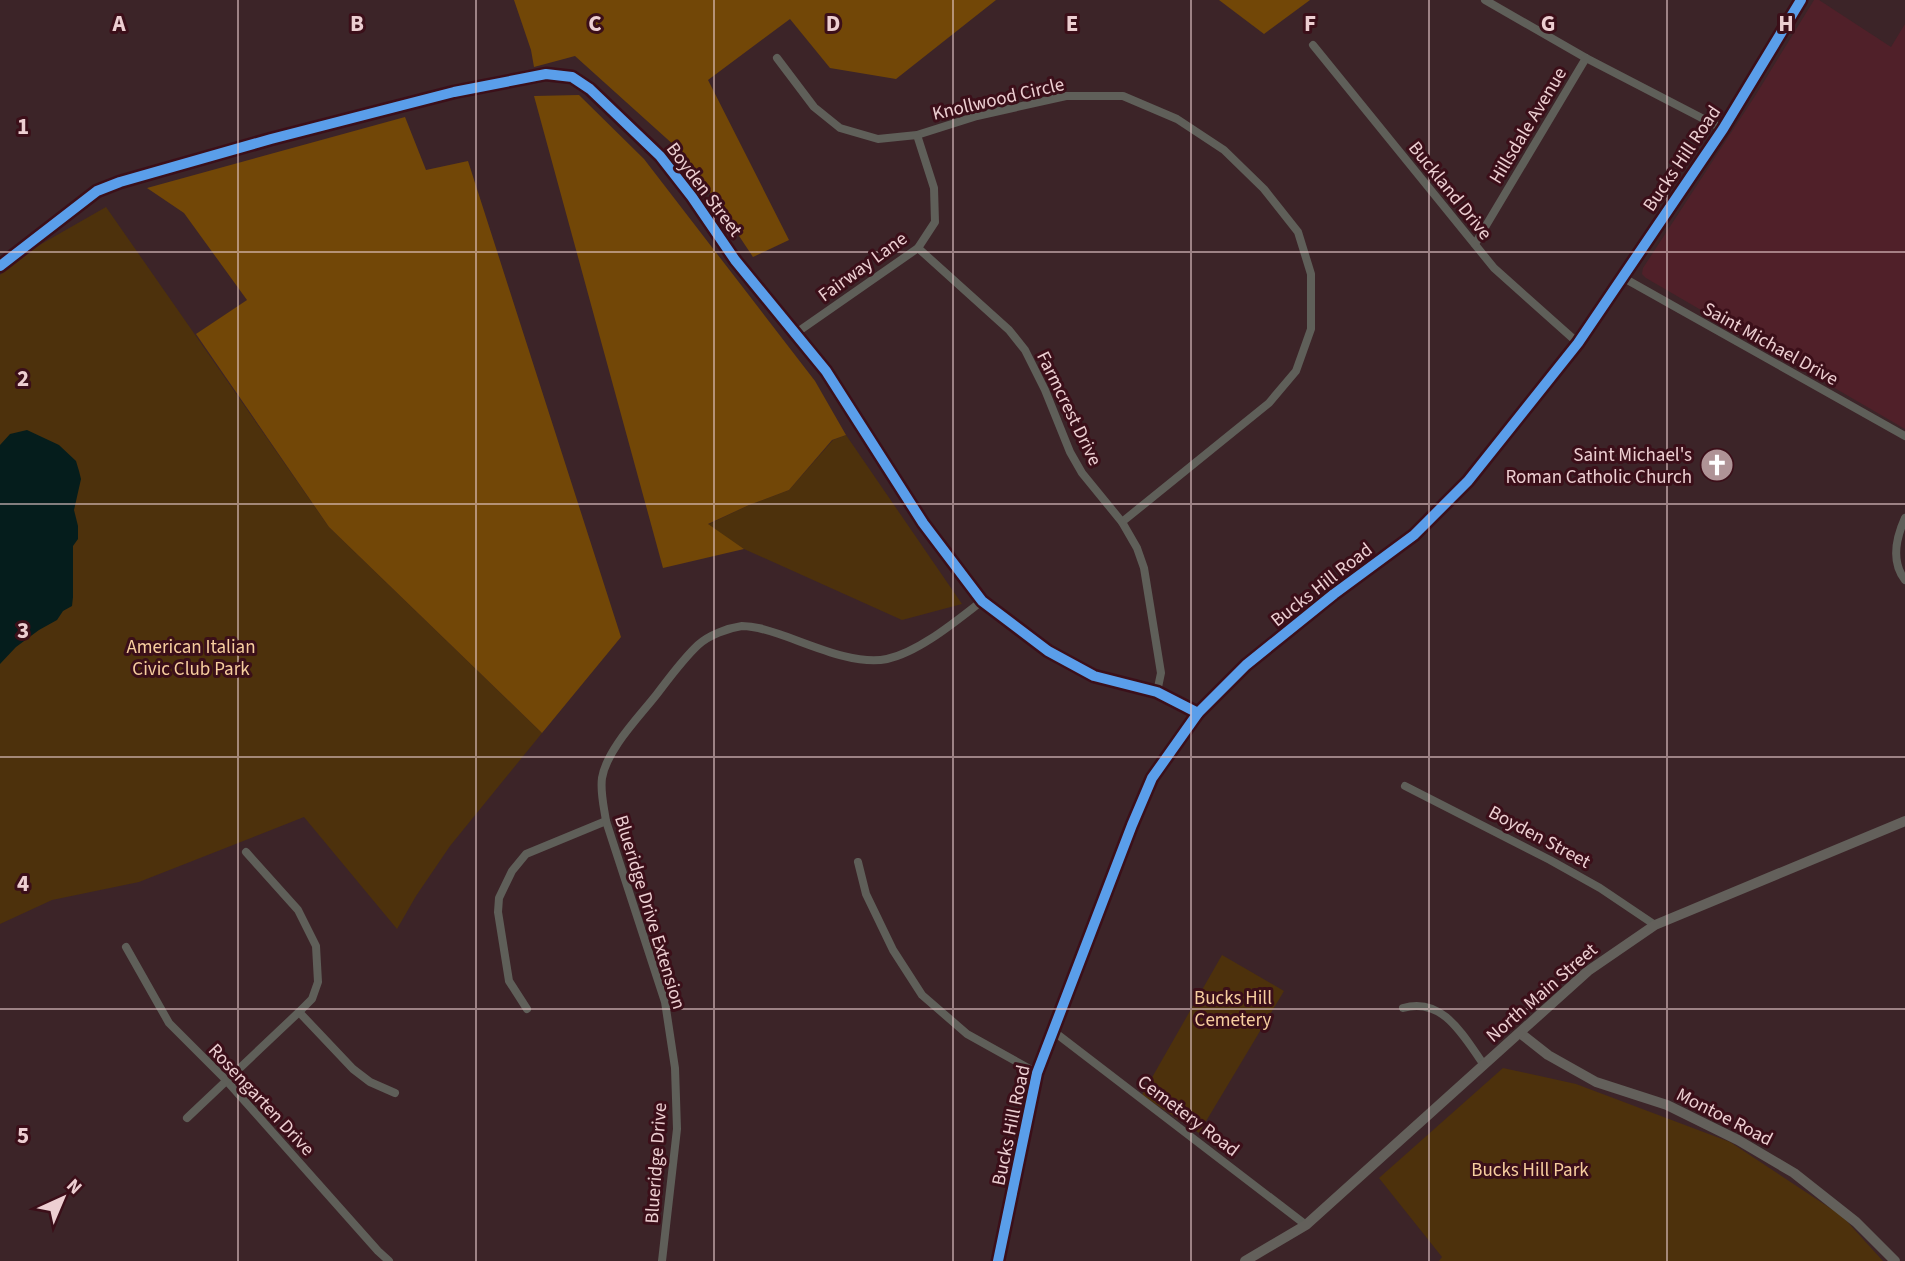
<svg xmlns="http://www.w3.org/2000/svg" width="1905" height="1261" viewBox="0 0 1905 1261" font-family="'Source Sans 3',sans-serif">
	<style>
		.built { fill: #502029 }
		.green { fill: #4d310c }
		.forest { fill: #724707 }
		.water { fill: #051d1c }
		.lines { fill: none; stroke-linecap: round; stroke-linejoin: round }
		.street { stroke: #5f5f59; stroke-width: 8 }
		.secondary { stroke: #63605b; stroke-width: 10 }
		.cycleway-casing { stroke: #3b0f19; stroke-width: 15 }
		.cycleway { stroke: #5a9eea; stroke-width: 10 }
		.grid { fill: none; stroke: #edcfd2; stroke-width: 2; stroke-opacity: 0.55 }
		.labels { text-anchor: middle; stroke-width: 6; stroke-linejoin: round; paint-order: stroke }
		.street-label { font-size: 19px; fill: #edcfd2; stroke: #3b0f19 }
		.poi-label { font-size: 19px; fill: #edcfd2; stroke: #3b0f19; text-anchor: end }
		.park-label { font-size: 19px; fill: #f7ce9f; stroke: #3b0f19 }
		.grid-label { font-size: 23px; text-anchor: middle; font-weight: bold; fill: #edcfd2; stroke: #3b0f19; stroke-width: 6; stroke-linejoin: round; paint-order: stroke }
	</style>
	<rect width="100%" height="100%" fill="#3c2428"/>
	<polygon class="built" points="1814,0 1819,0 1891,47 1905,24 1905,429 1646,278 1642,274 1643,268 1755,96"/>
	<g class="green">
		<polygon points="106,207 329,527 542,733 450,846 416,896 397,929 304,817 139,882 52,900 0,924 0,275 15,259"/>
		<polygon points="846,435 962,604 902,620 744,549 707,525 749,505 789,490 833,440"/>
		<polygon points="1222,955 1284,991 1199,1133 1142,1095"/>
		<polygon points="1503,1068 1576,1084 1730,1142 1842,1216 1883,1261 1439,1261 1442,1257 1379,1178"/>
	</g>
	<g class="forest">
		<polygon points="514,0 996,0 896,79 830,68 790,19 708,80 789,240 753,257 686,156 575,56 534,67 531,50"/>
		<polygon points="1219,0 1310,0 1264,34"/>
		<polygon points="579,95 644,159 815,381 846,435 832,440 789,490 749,505 708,524 744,549 663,568 534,96"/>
		<polygon points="405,117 426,170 468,161 621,637 542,733 329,527 196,334 247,300 184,213 147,188"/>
	</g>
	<polygon class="water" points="27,430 59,445 76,461 79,471 81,479 74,510 78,526 78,539 73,546 73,597 72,606 63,611 57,620 39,630 16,647 0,664 0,445 10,434"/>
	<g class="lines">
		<g class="street">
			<polyline points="1485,0 1586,58 1723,129"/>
			<polyline points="1313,45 1494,268 1578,343"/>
			<polyline points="777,58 814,107 840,128 878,139 917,135 977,116 1066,96 1123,96 1177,119 1224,150 1264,189 1298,232 1311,274 1311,329 1296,371 1269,403 1122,522"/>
			<polyline points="1475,244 1586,58"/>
			<polyline points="918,248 1009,330 1025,350 1045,390 1070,452 1082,473 1122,522 1137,548 1144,568 1161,673 1157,692"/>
			<polyline points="1622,277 1905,436"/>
			<polyline points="796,333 918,248 935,222 934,188 917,135"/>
			<path d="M1905,518C1896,538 1891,562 1905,580"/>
			<polyline points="1198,713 1246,665 1334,594 1414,535 1468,481 1578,343 1723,129 1801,0"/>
			<polyline points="1405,786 1550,860 1600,888 1655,925"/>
			<polyline points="858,862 866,894 893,950 922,995 967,1034 1037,1073"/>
			<polyline points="126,947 169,1023 226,1080 378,1251 389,1261"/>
			<path d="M1403,1008C1443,996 1464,1037 1484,1065"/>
			<polyline points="527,1009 509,981 498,912 499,898 512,871 526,854 606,821"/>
			<polyline points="299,1012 353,1069 370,1082 395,1093"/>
			<polyline points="1053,1031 1306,1225"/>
			<polyline points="187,1118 299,1012 312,999 318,982 316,946 298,910 246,852"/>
			<path d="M662,1261L677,1129L675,1068L665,1002L606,821C604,807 600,792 602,778C607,749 639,717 657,694C670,677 683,659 698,645C709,635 728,628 742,626C755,626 767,630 779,634C809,644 855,666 887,659C919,652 956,621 982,601"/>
		</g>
		<g class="secondary">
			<polyline points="0,266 97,191 120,182 271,139 454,92 546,74 572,77 590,89 660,156 692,197 735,260 826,371 923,523 982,601 1048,651 1094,676 1157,692 1198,713 1152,778 1132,825 1037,1073 998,1261"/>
			<polyline points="1520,1033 1548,1055 1596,1082 1667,1105 1738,1140 1794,1173 1856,1222 1895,1261"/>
			<polyline points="1245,1261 1306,1225 1588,971 1655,925 1905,821"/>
		</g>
		<defs>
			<g id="cycleway">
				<polyline points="0,266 97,191 120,182 271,139 454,92 546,74 572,77 590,89 660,156 692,197 735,260 826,371 923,523 982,601 1048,651 1094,676 1157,692 1198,713"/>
				<polyline points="998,1261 1037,1073 1132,825 1152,778 1198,713 1246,665 1334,594 1414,535 1468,481 1578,343 1723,129 1801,0"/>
			</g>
		</defs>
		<use href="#cycleway" class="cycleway-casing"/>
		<use href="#cycleway" class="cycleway"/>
	</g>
	<path class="grid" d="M238,0V1261M476,0V1261M714,0V1261M953,0V1261M1191,0V1261M1429,0V1261M1667,0V1261M0,252H1905M0,504H1905M0,757H1905M0,1009H1905"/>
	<defs>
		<symbol id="church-disc" viewBox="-11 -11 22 22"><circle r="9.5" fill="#af9396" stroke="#3b0f19"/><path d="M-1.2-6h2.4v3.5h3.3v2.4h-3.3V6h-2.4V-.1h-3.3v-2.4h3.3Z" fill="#fff"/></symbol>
	</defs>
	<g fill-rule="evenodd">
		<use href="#church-disc" x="1698" y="446" width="38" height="38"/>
	</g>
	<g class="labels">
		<g class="street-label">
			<text transform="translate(998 98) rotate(-13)" y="7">Knollwood Circle</text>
			<text transform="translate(1527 125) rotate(-59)" y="7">Hillsdale Avenue</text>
			<text transform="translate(1681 158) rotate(-56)" y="7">Bucks Hill Road</text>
			<text transform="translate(705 189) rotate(53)" y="7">Boyden Street</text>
			<text transform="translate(1451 190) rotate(51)" y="7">Buckland Drive</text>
			<text transform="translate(862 266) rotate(-36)" y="7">Fairway Lane</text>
			<text transform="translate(1771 343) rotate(29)" y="7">Saint Michael Drive</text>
			<text transform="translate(1070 408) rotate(64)" y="7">Farmcrest Drive</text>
			<text transform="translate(1321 584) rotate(-38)" y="7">Bucks Hill Road</text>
			<text transform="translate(1540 836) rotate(28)" y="7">Boyden Street</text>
			<text transform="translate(651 912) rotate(73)" y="7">Blueridge Drive Extension</text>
			<text transform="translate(1541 992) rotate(-41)" y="7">North Main Street</text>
			<text transform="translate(262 1099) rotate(47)" y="7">Rosengarten Drive</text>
			<text transform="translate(1189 1115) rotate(37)" y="7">Cemetery Road</text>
			<text transform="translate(1725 1116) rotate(27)" y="7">Montoe Road</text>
			<text transform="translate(1010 1125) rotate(-78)" y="7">Bucks Hill Road</text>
			<text transform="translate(655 1163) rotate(-86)" y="7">Blueridge Drive</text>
		</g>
		<g class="poi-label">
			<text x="1692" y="461">Saint Michael's<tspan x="1692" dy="22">Roman Catholic Church</tspan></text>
		</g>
		<g class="park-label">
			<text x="191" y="653">American Italian<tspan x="191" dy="22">Civic Club Park</tspan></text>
			<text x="1233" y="1004">Bucks Hill<tspan x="1233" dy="22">Cemetery</tspan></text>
			<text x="1530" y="1176">Bucks Hill Park</text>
		</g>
	</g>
	<g class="grid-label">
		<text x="119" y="31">A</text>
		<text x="357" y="31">B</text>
		<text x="595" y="31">C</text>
		<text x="833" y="31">D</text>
		<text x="1072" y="31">E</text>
		<text x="1310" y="31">F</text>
		<text x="1548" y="31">G</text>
		<text x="1786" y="31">H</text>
		<text x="23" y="134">1</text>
		<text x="23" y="386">2</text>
		<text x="23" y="638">3</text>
		<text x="23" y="891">4</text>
		<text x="23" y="1143">5</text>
	</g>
	<g transform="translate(63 1198) rotate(44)" stroke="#3b0f19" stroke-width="5" paint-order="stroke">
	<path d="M0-5L12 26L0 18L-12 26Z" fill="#edcfd2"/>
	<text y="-10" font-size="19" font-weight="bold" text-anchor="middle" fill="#edcfd2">N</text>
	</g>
</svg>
